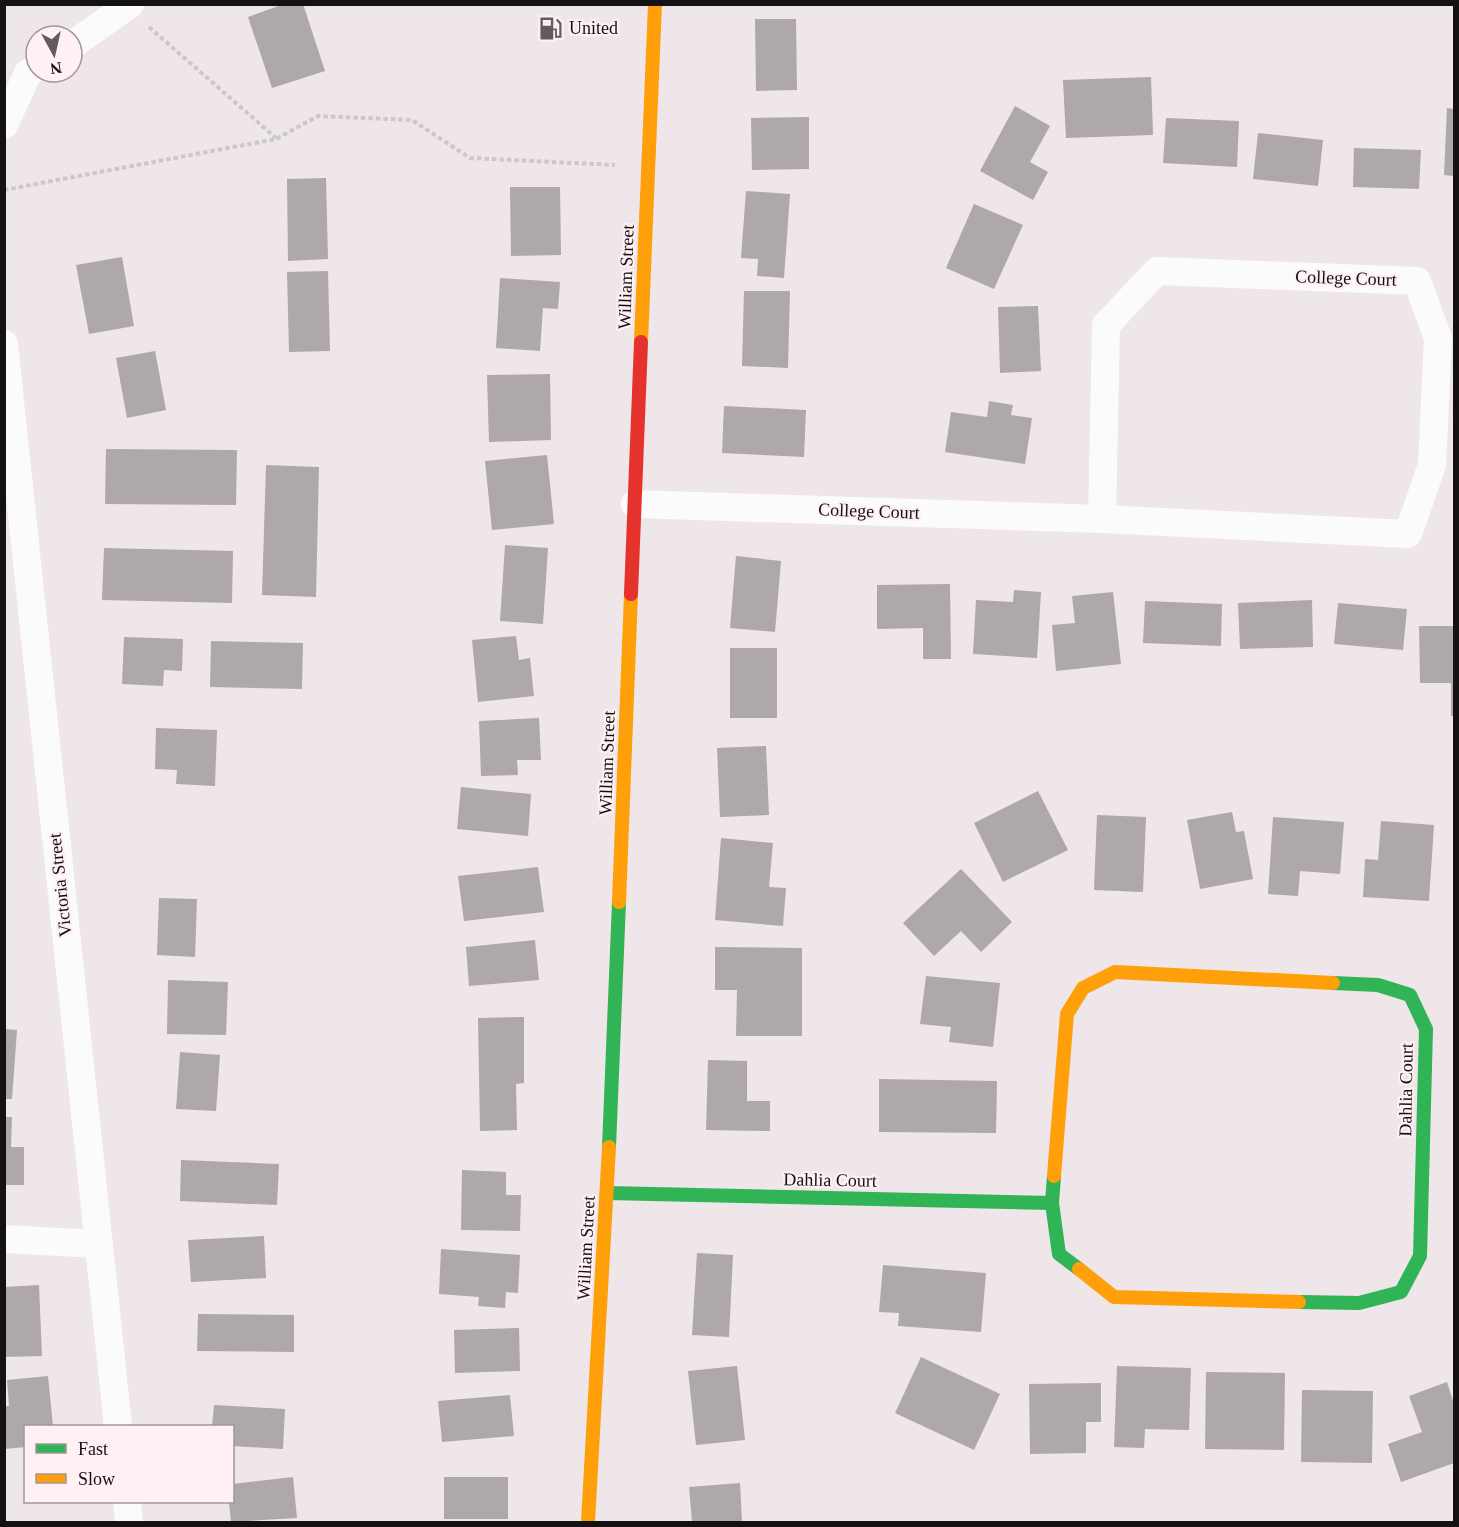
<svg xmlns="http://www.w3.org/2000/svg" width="1459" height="1527" viewBox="0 0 1459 1527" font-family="'Times New Roman',serif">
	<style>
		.building { fill: #aea8aa }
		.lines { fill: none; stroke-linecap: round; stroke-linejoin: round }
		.path { stroke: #cbc8ca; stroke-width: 4; stroke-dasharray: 4.5 3; stroke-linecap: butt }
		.street { stroke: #fcfbfc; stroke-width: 28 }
		.fast { stroke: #30b455; stroke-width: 14 }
		.slow { stroke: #ff9f0a; stroke-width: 14 }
		.jam { stroke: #e5322d; stroke-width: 14 }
		.labels { text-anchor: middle; stroke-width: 4.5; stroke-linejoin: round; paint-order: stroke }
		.poi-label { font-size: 18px; fill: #151112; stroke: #fef0f3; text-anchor: start }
		.street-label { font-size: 18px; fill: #151112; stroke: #fef0f3 }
	</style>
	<rect width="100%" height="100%" fill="#eee6e8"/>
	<g class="building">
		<polygon points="284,4 303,4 325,71 272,88 248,17"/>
		<polygon points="755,19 796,19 797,90 756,91"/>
		<polygon points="1151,77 1153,135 1066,138 1063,80"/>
		<polygon points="1015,106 1050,126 1030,162 1048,172 1033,200 980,171"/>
		<polygon points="1447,108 1454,109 1454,176 1444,175"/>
		<polygon points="809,117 809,169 752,170 751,118"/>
		<polygon points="1166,118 1239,121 1237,167 1163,163"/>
		<polygon points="1258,133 1323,140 1318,186 1253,179"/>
		<polygon points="1354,148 1421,150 1419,189 1353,187"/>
		<polygon points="326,178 328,259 288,261 287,179"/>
		<polygon points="510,187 560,187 561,255 511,256"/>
		<polygon points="746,191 790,194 784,278 757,276 758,259 741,258"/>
		<polygon points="974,204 1023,225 994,289 946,268"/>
		<polygon points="122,257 134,326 89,334 76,265"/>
		<polygon points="328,271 330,351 289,352 287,272"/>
		<polygon points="500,278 560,282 558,309 543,308 540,351 496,348"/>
		<polygon points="744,291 790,291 788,368 742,366"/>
		<polygon points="1038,306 1041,371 1000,373 998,307"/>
		<polygon points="155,351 166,410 127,418 116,358"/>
		<polygon points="550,374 551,440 489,442 487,375"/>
		<polygon points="989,401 1013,405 1011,415 1032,418 1025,464 945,452 951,412 987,417"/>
		<polygon points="724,406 806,410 804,457 722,453"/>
		<polygon points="106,449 237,450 236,505 105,504"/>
		<polygon points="547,455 554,524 492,530 485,461"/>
		<polygon points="266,465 319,467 316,597 262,595"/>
		<polygon points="505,545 548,548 543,624 500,621"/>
		<polygon points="104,548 233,551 232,603 102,600"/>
		<polygon points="736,556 781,561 775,632 730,628"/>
		<polygon points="950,584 951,659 923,659 923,628 877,629 877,585"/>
		<polygon points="1014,590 1041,592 1037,658 973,654 976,600 1013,602"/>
		<polygon points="1113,592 1121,664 1056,671 1052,625 1075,623 1072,596"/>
		<polygon points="1312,600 1313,647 1240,649 1238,603"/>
		<polygon points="1145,601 1222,604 1221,646 1143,643"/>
		<polygon points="1338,603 1407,609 1403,650 1334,644"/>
		<polygon points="1419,626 1454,626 1454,716 1451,716 1451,683 1420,683"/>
		<polygon points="516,636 519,660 530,658 534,696 478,702 472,640"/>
		<polygon points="124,637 183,639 182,671 164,670 163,686 122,684"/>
		<polygon points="211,641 303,643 302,689 210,687"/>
		<rect x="730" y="648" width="47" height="70"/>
		<polygon points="539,718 541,760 517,760 518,775 481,776 479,721"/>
		<polygon points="156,728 217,730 215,786 176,784 177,770 155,769"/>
		<polygon points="766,746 769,815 720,817 717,748"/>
		<polygon points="461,787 531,794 528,836 457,829"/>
		<polygon points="1038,791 1068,850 1003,882 974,823"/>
		<polygon points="1232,812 1236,832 1244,831 1253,879 1200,889 1187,820"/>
		<polygon points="1097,815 1146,817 1143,892 1094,890"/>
		<polygon points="1273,817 1344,822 1340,874 1300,871 1298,896 1268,894"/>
		<polygon points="1381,821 1434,825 1429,901 1363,897 1365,859 1378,860"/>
		<polygon points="721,838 773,843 769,887 786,888 783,926 715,920"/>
		<polygon points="538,867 544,912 464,921 458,876"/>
		<polygon points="961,869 1012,922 981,952 961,931 934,956 903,923"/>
		<polygon points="159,898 197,899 195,957 157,955"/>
		<polygon points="535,940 539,980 469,986 466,947"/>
		<polygon points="715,947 802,948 802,1036 736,1036 737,990 715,990"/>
		<polygon points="926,976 1000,983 993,1047 949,1042 951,1027 920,1024"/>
		<polygon points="168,980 228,982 226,1035 167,1034"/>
		<polygon points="524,1017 524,1083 516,1084 517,1130 480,1131 478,1018"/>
		<polygon points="4,1029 17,1030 12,1099 4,1099"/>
		<polygon points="180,1052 220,1055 216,1111 176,1109"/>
		<polygon points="708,1060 747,1061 747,1101 770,1101 770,1131 706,1130"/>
		<polygon points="879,1079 997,1081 996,1133 879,1132"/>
		<polygon points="4,1117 12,1117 11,1147 24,1147 24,1185 4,1185"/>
		<polygon points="181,1160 279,1164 277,1205 180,1201"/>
		<polygon points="462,1170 506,1172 506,1195 521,1195 520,1231 461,1230"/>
		<polygon points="264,1236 266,1278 191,1282 188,1240"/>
		<polygon points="441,1249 520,1255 518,1293 506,1292 505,1308 478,1306 479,1297 439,1294"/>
		<polygon points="697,1253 733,1255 729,1337 692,1335"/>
		<polygon points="883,1265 986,1273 981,1332 898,1326 899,1313 879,1312"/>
		<polygon points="39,1285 42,1356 4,1357 4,1287"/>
		<polygon points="198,1314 294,1315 294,1352 197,1351"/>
		<polygon points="519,1328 520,1371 455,1373 454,1330"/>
		<polygon points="921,1357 1000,1394 974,1450 895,1413"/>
		<polygon points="737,1366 745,1440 696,1445 688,1371"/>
		<polygon points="1117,1366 1191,1368 1189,1430 1145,1429 1144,1448 1114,1447"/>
		<polygon points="1206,1372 1285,1373 1284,1450 1205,1449"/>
		<polygon points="48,1376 53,1426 26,1426 26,1447 4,1449 4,1406 9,1406 7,1380"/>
		<polygon points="1447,1382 1454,1404 1454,1463 1401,1482 1388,1444 1422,1432 1409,1396"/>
		<polygon points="1101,1383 1101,1422 1086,1422 1086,1453 1030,1454 1029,1384"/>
		<polygon points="1302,1390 1373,1391 1372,1463 1301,1462"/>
		<polygon points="510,1395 514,1436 442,1442 438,1401"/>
		<polygon points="214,1405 285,1409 283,1449 232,1446 232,1426 212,1426"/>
		<polygon points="293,1477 297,1518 231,1522 229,1502 232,1502 232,1484"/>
		<rect x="444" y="1477" width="64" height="42"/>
		<polygon points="740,1483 742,1522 692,1522 689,1487"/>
	</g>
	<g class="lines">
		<g class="path">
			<polyline points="149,27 276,138"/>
			<polyline points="4,190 276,139 318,116 412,120 470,158 615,165"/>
		</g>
		<g class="street">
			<polyline points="72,45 130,4"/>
			<polyline points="4,125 28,73 36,68"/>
			<polygon points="1157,271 1417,281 1438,338 1432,465 1408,534 1102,519 1106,325"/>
			<polyline points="4,344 118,1426"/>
			<polyline points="635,504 1102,519"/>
			<polyline points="4,1239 97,1244"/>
			<polyline points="127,1502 129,1522"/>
		</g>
		<g class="fast">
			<polyline points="609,1147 619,902"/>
			<polyline points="607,1193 1052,1203 1054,1176"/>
			<polyline points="1052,1203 1059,1254 1079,1269"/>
			<polyline points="1299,1302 1359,1303 1401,1292 1420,1256 1426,1029 1410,995 1378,985 1333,983"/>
		</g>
		<g class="slow">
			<polyline points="641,342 655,4"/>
			<polyline points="619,902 631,594"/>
			<polyline points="1054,1176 1067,1014 1083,988 1115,972 1333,983"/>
			<polyline points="1079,1269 1114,1297 1299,1302"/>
			<polyline points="588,1522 609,1147"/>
		</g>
		<polyline class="jam" points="631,594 641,342"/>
	</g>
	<defs>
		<symbol id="fuel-bare" viewBox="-9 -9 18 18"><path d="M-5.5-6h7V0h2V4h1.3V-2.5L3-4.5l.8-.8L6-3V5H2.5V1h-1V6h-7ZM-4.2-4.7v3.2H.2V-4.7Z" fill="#615c5d" stroke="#fef0f3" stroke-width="2.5" paint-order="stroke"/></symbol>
	</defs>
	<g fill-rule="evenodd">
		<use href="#fuel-bare" x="534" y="12" width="33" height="33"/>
	</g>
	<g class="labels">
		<g class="poi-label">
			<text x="569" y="34">United</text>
		</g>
		<g class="street-label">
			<text transform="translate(626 277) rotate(-88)" y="6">William Street</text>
			<text transform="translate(1346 278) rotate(2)" y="6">College Court</text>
			<text transform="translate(869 511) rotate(2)" y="6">College Court</text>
			<text transform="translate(607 763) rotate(-88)" y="6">William Street</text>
			<text transform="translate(60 885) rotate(-96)" y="6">Victoria Street</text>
			<text transform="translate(1406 1090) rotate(-89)" y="6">Dahlia Court</text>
			<text transform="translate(830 1180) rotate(1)" y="6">Dahlia Court</text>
			<text transform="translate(586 1248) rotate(-87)" y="6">William Street</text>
		</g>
	</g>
	<rect width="1459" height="1527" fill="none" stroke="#151112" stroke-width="12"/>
	<rect x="24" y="1425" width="210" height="78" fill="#fef0f3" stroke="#a19799" stroke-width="1.5"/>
	<rect x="36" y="1444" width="30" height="9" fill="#30b455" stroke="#a19799" stroke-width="1.5"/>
	<text x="78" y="1455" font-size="18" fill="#151112">Fast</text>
	<rect x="36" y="1474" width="30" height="9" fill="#ff9f0a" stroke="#a19799" stroke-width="1.5"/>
	<text x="78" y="1485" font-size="18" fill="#151112">Slow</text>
	<g transform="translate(54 54) rotate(172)"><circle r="28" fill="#fef0f3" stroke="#a19799" stroke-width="1.5"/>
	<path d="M0-4.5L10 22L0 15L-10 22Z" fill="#615c5d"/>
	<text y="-9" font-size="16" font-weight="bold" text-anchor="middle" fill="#151112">N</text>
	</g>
</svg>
